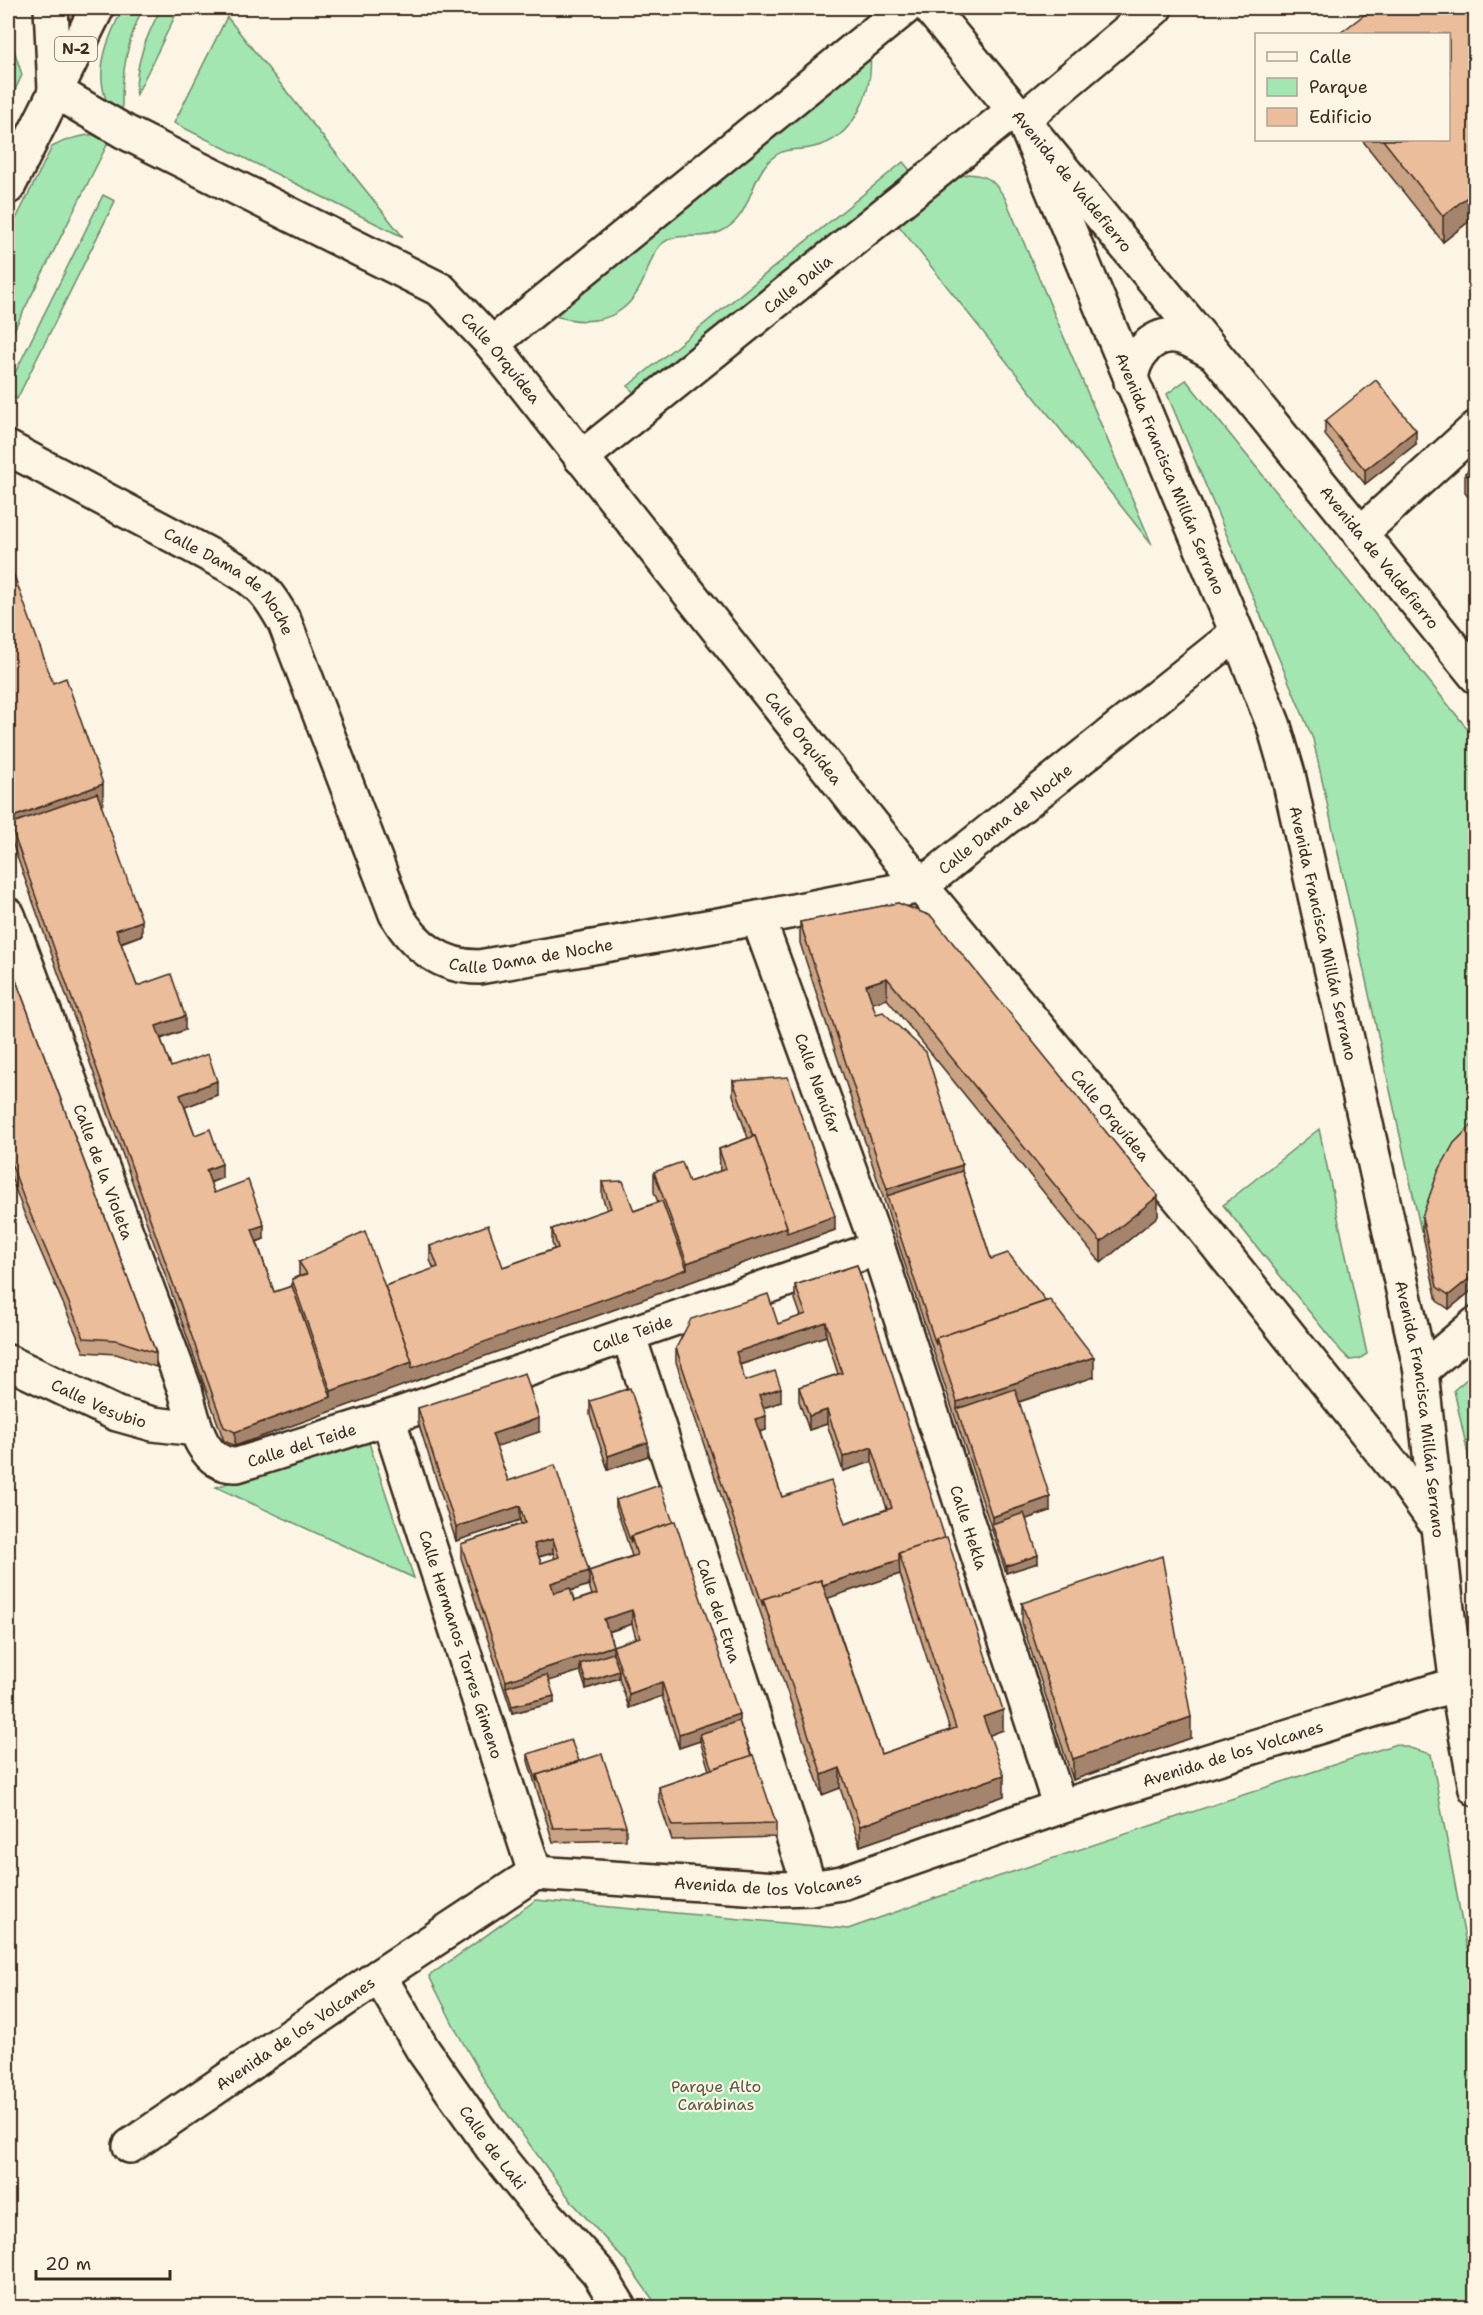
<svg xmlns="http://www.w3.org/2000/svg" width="1483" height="2315" viewBox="0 0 1483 2315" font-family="'Shantell Sans',sans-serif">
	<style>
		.green { fill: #a3e6b1; stroke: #6f8868; stroke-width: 1.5 }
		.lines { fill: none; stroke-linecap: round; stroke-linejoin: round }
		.minor-casing { stroke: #3b2a1e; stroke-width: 38 }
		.highway-casing { stroke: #3b2a1e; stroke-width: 38 }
		.minor { stroke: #fcf5e5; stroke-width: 33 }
		.highway { stroke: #fcf5e5; stroke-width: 33 }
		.wall { fill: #caa385; stroke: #3b2a1e; stroke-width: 1.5; fill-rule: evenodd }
		.shaded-wall { fill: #a4846c; stroke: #3b2a1e; stroke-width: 1.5 }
		.building { fill: #ebbd9b; stroke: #3b2a1e; stroke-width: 1.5; fill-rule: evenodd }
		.labels { text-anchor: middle; stroke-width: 4.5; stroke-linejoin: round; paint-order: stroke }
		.shield { fill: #fcf5e5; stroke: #75675a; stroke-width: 1.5 }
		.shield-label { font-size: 15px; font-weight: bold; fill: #3b2a1e }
		.street-label { font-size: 16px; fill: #3b2a1e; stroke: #fcf5e5 }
		.park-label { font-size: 16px; fill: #555943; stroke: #fcf5e5 }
	</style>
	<rect width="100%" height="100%" fill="#fcf5e5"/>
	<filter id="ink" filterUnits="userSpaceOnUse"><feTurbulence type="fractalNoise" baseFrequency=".0167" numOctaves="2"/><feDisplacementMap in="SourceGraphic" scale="12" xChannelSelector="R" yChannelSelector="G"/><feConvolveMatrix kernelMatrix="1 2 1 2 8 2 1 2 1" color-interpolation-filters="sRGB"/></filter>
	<g filter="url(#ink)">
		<g class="green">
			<path d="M123,8H143C127,40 121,74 122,110L108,104C93,72 108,37 123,8Z"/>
			<path d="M161,8H179L136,96C135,63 146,37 161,8Z"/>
			<polygon points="227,17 403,237 174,123"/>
			<polygon points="14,50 22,75 8,105 8,65"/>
			<path d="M870,54C874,91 854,139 814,147C795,152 784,145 768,162C748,184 752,217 720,232C700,241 678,231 663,243C653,251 649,267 644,279C626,322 590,328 549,314Z"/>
			<path d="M98,134L110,139L8,342V235L52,147C66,139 82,135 98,134Z"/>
			<polygon points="903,162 915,176 640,400 628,386"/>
			<path d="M968,174C989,175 994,181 1005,198L1152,545L895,221L954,178Z"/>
			<polygon points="103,195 115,201 17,399 8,394 8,387"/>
			<polygon points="1186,380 1475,738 1475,1135 1438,1186 1421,1231 1313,739 1167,394"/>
			<polygon points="1319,1129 1367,1354 1359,1359 1350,1360 1341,1351 1223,1205"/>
			<polygon points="1475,1372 1475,1502 1471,1468 1454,1390"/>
			<polygon points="367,1437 414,1578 216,1487"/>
			<polygon points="1396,1744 1431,1754 1466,1944 1475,1972 1475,2307 658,2307 626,2262 572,2202 491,2092 457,2032 429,1976 536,1900 848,1929 958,1890"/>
		</g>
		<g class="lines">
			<defs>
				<g id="minor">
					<path id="s1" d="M930,8L1237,381L1476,676"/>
					<path id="s2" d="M55,91L125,132L441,290L492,344L921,886L1185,1205L1410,1487L1438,1526"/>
					<path id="s3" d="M1023,119L1237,633L1274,726L1288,774L1421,1371L1447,1609L1457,1685L1476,1789"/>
					<polyline points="1023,119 1155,8"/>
					<polyline points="492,344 905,8"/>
					<path d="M1131,382C1132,359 1150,333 1175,336C1188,337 1199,345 1210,351"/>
					<path id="s4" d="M8,448L232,567C261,584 269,594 285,623L396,914C414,946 442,967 479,967L758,918L921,886L1237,633"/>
					<path id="s5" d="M581,458L1014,110"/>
					<polyline points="1360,534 1476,428"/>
					<path id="s6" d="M8,915L185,1390C193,1418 200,1467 237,1465L388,1418L878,1248"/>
					<path id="s7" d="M758,918L878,1248L1060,1807"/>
					<path id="s8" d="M628,1334L810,1888"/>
					<path id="s9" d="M8,1362L117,1414L153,1424L196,1429"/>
					<polyline points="1421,1371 1476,1324"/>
					<path id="s10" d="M388,1418L535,1873"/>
					<path id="s11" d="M379,1976L423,2050L495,2152L535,2202L598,2272L620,2308"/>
					<path id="s12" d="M130,2146L379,1976L535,1873L777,1889L810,1888L842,1883L1060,1807L1476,1678"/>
				</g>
				<g id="highway">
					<polyline points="51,8 55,89"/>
					<polyline points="8,187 97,8"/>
				</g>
			</defs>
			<use href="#minor" class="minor-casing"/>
			<use href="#highway" class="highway-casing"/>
			<use href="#minor" class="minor"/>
			<use href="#highway" class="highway"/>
		</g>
		<g class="wall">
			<polygon points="1476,8 1476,216 1443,242 1362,140 1449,140"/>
			<polygon points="1325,421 1416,444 1365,484 1325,435"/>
			<polygon points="1476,464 1476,506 1465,493 1465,473"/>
			<polygon points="8,568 53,683 103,804 101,805 142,935 121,943 137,986 185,1030 161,1039 171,1067 217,1095 185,1107 195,1135 222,1178 210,1183 214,1193 264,1239 257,1242 274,1292 292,1286 292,1279 299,1276 299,1262 385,1286 434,1269 430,1260 430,1246 503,1267 554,1249 552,1243 552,1229 607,1210 602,1196 602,1182 634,1211 658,1202 654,1192 654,1172 689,1182 720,1171 719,1149 748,1138 733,1095 733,1081 835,1230 235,1446 224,1441 8,831"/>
			<polygon points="898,903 1158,1216 1101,1263 887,999 872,1003 876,1014 962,1171 991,1259 1094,1377 1019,1402 1050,1511 1026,1519 1038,1563 1006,1573 800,943 800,922"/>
			<polygon points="8,959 156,1353 156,1367 116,1354 84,1352 24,1213 8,1168"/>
			<polygon points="1476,1121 1476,1287 1449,1309 1437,1301 1422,1231 1422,1217"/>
			<path d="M857,1265L1003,1730L989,1735L1004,1796L860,1846L840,1788L822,1795L676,1362V1348L778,1324L801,1316L795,1299V1285ZM826,1336L838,1374L799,1387V1401L809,1430L827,1424L843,1471L872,1462L887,1509L845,1524L782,1497L760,1432L766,1430L763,1408L781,1402L745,1381L740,1365ZM900,1574L950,1730L881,1754L828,1598Z"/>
			<polygon points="590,1401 648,1456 608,1470 590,1415"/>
			<path d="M418,1408L539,1432L496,1446L508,1481L589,1571L632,1556L616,1507V1500L739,1721L776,1823V1837L672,1840L659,1801V1787L709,1770L700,1741L679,1748L662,1696L629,1708L619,1678L586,1689L580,1671L549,1681L554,1703L512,1713L461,1558V1544L521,1524L520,1520L456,1541L418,1422ZM553,1553L555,1559L541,1563L539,1557ZM589,1585L592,1595L574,1601L571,1591ZM632,1624L636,1638L613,1646L609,1632Z"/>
			<polygon points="1022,1603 1191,1738 1073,1780 1022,1623"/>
			<polygon points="528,1754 579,1761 626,1826 626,1840 553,1842 528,1761"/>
		</g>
		<g class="shaded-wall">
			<polygon points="1476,190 1476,216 1443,242 1443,216"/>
			<polygon points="1416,430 1416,444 1365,484 1365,470"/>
			<polygon points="103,784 103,804 15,836 10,824 10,818"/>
			<polygon points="142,921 142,935 116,944 116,930"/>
			<polygon points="887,978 887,999 866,1005 866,985"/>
			<polygon points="185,1016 185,1030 156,1040 156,1026"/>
			<polygon points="217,1081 217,1095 180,1109 180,1095"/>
			<polygon points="222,1164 222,1178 206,1184 206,1170"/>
			<polygon points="962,1165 962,1185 887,1196 887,1189"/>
			<polygon points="1158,1196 1158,1216 1101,1263 1101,1242"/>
			<polygon points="835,1216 835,1230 235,1446 235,1432 331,1397 331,1391 412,1362 687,1269 687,1263 787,1227"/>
			<polygon points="264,1225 264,1239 252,1243 252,1229"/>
			<polygon points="1476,1273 1476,1287 1449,1309 1449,1295"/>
			<polygon points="826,1322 826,1336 736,1366 736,1352"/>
			<polygon points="1094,1357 1094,1377 961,1421 957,1409 957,1402"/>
			<polygon points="781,1388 781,1402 759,1409 759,1395"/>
			<polygon points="827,1410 827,1424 809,1430 809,1416"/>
			<polygon points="766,1416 766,1430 755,1433 755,1419"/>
			<polygon points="539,1418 539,1432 492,1448 492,1434"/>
			<polygon points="648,1442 648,1456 608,1470 608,1456"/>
			<polygon points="872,1447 872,1462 843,1471 843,1457"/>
			<polygon points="1050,1497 1050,1511 994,1530 992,1524 992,1517"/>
			<polygon points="520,1506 520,1520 456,1541 456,1527"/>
			<polygon points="553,1539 553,1553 534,1558 534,1544"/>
			<polygon points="1038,1555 1038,1563 1006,1573 1006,1566"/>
			<polygon points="899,1560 900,1574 769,1618 765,1605"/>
			<polygon points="589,1571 589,1585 551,1597 551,1583"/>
			<polygon points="632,1610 632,1624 604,1633 604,1619"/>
			<polygon points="613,1646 613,1660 580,1664 580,1671 508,1694 506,1687 506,1681"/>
			<polygon points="619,1671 619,1678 586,1689 586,1682"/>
			<polygon points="662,1682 662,1696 629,1708 629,1694"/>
			<polygon points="554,1696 554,1703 512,1713 512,1706"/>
			<polygon points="1003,1710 1003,1730 983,1738 983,1717"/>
			<polygon points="739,1714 739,1728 700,1734 700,1741 679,1748 679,1734"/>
			<polygon points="1191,1717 1191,1738 1073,1780 1073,1759"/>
			<polygon points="840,1768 840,1788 822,1795 822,1775"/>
			<polygon points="1004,1775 1004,1796 860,1846 860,1826"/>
		</g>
		<g class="building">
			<polygon points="1373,8 1476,8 1476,190 1443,216 1383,140 1449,140 1449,34 1339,34"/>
			<polygon points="1376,380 1416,430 1365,470 1325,421"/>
			<polygon points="1476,464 1476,486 1465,473"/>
			<polygon points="11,567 53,683 66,678 103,784 10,818 8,810 8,568"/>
			<polygon points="97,793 142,921 116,930 137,986 171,974 185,1016 156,1026 171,1067 208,1054 217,1081 180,1095 195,1135 210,1129 222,1164 206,1170 214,1193 248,1180 264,1225 252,1229 274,1292 292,1286 331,1397 235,1432 224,1427 10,824"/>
			<polygon points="898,903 931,916 1158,1196 1101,1242 887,978 866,985 876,1014 883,1012 926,1052 962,1165 887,1189 800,922"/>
			<polygon points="8,959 156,1353 116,1340 84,1338 24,1199 8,1154"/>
			<polygon points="788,1077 835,1216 787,1233 787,1227 755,1136 753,1136 733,1081"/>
			<polygon points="1476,1121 1476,1273 1449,1295 1437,1287 1422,1217 1438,1172 1454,1143"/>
			<polygon points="755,1136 787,1227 687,1263 654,1172 682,1162 689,1182 726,1169 719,1149"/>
			<polygon points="962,1171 991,1259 1008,1253 1046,1301 936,1338 936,1345 887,1196"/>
			<polygon points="623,1181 634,1211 662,1201 687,1269 412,1368 412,1362 385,1286 438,1267 430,1246 488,1225 503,1267 558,1248 552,1229 611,1208 602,1182"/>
			<polygon points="365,1231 412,1362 331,1391 292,1279 307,1274 299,1262"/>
			<path d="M857,1265L945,1538L899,1553V1560L823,1585L821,1580L763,1599V1606L676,1348L691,1319L768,1294L778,1324L806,1314L795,1285ZM826,1322L842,1373L799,1387L809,1416L827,1410L843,1457L872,1447L892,1508L845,1524L831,1481L782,1497L755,1419L766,1416L759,1395L781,1388L775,1371L745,1381L736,1352Z"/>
			<polygon points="1050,1300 1094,1357 957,1402 936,1338"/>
			<path d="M525,1373L539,1418L492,1434L508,1481L555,1465L589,1571L637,1555L631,1536L675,1521L739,1714L679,1734L662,1682L629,1694L613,1646L506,1681L461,1544L525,1523L520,1506L456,1527L418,1408ZM553,1539L559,1557L541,1563L534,1544ZM589,1571L597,1594L574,1601L570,1588L554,1593L551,1583ZM632,1610L640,1637L613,1646L604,1619Z"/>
			<polygon points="630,1388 648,1442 608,1456 590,1401"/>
			<polygon points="1015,1389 1050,1497 992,1517 957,1409"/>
			<polygon points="660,1485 673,1522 631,1536 631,1543 616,1500"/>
			<polygon points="1024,1513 1038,1555 1006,1566 992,1524"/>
			<polygon points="947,1537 1003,1710 983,1717 1004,1775 860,1826 840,1768 822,1775 763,1599 821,1580 881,1754 956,1728 899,1553"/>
			<polygon points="1162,1556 1191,1717 1073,1759 1022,1603"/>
			<polygon points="613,1653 619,1671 586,1682 580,1664"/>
			<polygon points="547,1675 554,1696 512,1706 506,1687"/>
			<polygon points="739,1721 751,1756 712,1769 700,1734"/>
			<polygon points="571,1740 579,1761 537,1775 537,1782 528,1754"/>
			<polygon points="602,1754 626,1826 553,1828 537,1775"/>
			<polygon points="753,1755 776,1823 672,1826 659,1787"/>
		</g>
	</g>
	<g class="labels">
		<rect class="shield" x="55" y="37" width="42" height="24" rx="4.5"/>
		<g class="shield-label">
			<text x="76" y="54">N-2</text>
		</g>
		<g class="street-label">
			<text dy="6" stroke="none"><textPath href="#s1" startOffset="224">Avenida de Valdefierro</textPath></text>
			<text dy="6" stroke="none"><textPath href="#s5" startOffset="278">Calle Dalia</textPath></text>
			<text dy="6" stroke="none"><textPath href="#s2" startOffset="525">Calle Orquídea</textPath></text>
			<text dy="6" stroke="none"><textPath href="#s3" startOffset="384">Avenida Francisca Millán Serrano</textPath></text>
			<text dy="6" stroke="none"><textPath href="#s1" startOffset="710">Avenida de Valdefierro</textPath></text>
			<text dy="6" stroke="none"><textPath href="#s4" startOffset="261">Calle Dama de Noche</textPath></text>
			<text dy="6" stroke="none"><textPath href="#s2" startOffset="1011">Calle Orquídea</textPath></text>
			<text dy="6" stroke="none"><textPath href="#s4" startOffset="1304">Calle Dama de Noche</textPath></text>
			<text dy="6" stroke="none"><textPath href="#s3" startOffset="870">Avenida Francisca Millán Serrano</textPath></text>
			<text dy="6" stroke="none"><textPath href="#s4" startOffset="800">Calle Dama de Noche</textPath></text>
			<text dy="6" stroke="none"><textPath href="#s7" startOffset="176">Calle Nenúfar</textPath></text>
			<text dy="6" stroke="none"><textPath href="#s2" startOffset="1497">Calle Orquídea</textPath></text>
			<text dy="6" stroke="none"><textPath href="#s6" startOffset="274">Calle de la Violeta</textPath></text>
			<text dy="6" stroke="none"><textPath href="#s6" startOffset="1023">Calle Teide</textPath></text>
			<text dy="6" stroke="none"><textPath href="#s9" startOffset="100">Calle Vesubio</textPath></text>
			<text dy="6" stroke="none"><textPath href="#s3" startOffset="1356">Avenida Francisca Millán Serrano</textPath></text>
			<text dy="6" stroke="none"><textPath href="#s6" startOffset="674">Calle del Teide</textPath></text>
			<text dy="6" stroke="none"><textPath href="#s7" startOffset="645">Calle Hekla</textPath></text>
			<text dy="6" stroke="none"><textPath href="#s8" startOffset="291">Calle del Etna</textPath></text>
			<text dy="6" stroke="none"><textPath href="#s10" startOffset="238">Calle Hermanos Torres Gimeno</textPath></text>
			<text dy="6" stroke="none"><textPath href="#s12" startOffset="1208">Avenida de los Volcanes</textPath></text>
			<text dy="6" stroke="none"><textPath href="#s12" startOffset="722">Avenida de los Volcanes</textPath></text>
			<text dy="6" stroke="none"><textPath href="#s12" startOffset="200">Avenida de los Volcanes</textPath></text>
			<text dy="6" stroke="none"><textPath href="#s11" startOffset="206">Calle de Laki</textPath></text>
		</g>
		<g class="park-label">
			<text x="716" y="2092">Parque Alto<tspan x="716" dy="18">Carabinas</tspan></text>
		</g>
	</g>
	<rect width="1483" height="2315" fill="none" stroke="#fcf5e5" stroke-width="30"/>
	<rect x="15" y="15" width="1453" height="2285" fill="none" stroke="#3b2a1e" stroke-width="2" filter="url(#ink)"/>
	<rect x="1255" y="33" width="195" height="108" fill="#fcf5e5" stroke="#afa495" stroke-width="1.5"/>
	<rect x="1267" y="52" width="30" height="9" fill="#fcf5e5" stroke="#afa495" stroke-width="1.5"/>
	<text x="1309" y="63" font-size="18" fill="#3b2a1e">Calle</text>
	<rect x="1267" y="78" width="30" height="18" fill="#a3e6b1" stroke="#afa495" stroke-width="1.5"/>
	<text x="1309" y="93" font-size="18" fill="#3b2a1e">Parque</text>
	<rect x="1267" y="108" width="30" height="18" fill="#ebbd9b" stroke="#afa495" stroke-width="1.5"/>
	<text x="1309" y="123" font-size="18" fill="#3b2a1e">Edificio</text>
	<path d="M36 2270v9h134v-9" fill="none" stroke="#3b2a1e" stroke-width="3"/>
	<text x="45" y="2270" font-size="18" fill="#3b2a1e" stroke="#fcf5e5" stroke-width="4.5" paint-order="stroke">20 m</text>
</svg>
